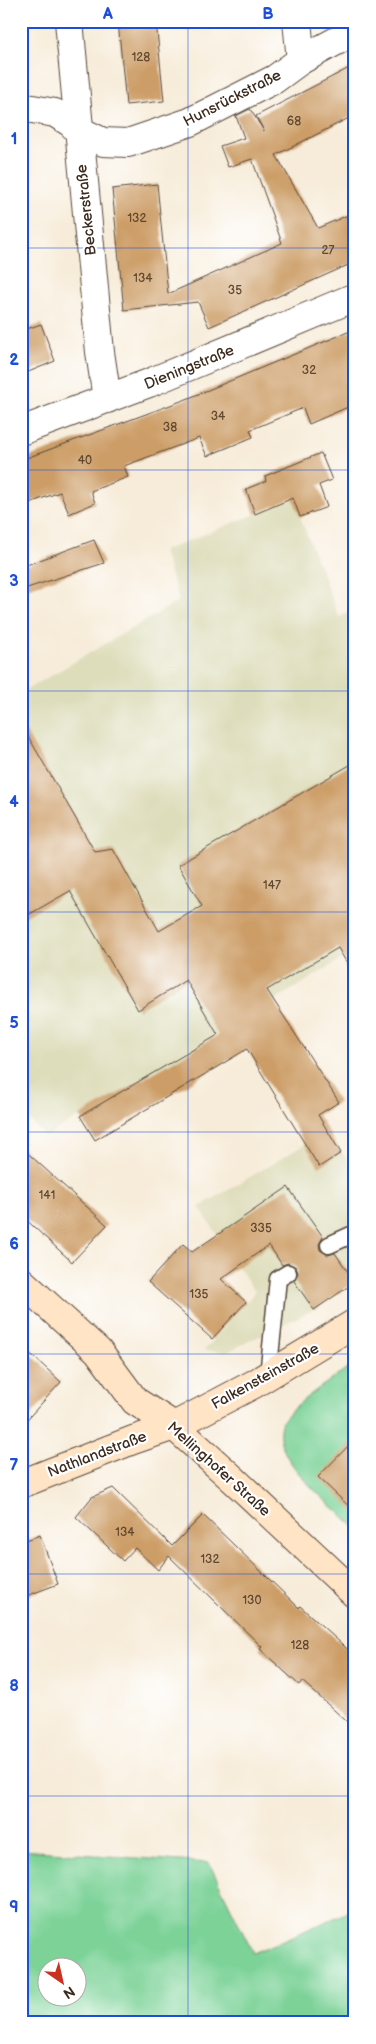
<svg xmlns="http://www.w3.org/2000/svg" width="376" height="2044" viewBox="0 0 376 2044" font-family="'Balsamiq Sans',sans-serif">
	<style>
		.built { fill: #deddbb }
		.green { fill: #7cd297; stroke: #5c7e5a; fill-rule: evenodd }
		.building { fill: #cc9d66 }
		.lines { fill: none; stroke-linecap: round; stroke-linejoin: round }
		.lane-casing { stroke: #57473a; stroke-width: 19 }
		.street-casing { stroke: #57473a; stroke-width: 30 }
		.secondary-casing { stroke: #57473a; stroke-width: 30 }
		.lane { stroke: #fff; stroke-width: 16 }
		.street { stroke: #fff; stroke-width: 28 }
		.secondary { stroke: #ffe4c6; stroke-width: 28 }
		.grid { fill: none; stroke: #1d4ed8; stroke-width: 1; stroke-opacity: 0.55 }
		.labels { text-anchor: middle; stroke-width: 4.5; stroke-linejoin: round; paint-order: stroke }
		.number-label { font-size: 12px; fill: #5f4730 }
		.street-label { font-size: 15px; fill: #3b2a1e; stroke: #fff }
		.neatline { fill: none; stroke: #1d4ed8; stroke-width: 2 }
		.grid-label { font-size: 16px; text-anchor: middle; font-weight: bold; fill: #1d4ed8 }
	</style>
	<rect width="100%" height="100%" fill="#fff"/>
	<filter id="ink" filterUnits="userSpaceOnUse"><feTurbulence type="fractalNoise" baseFrequency=".02" numOctaves="2"/><feDisplacementMap in="SourceGraphic" scale="10" xChannelSelector="R" yChannelSelector="G"/><feConvolveMatrix kernelMatrix="1 2 1 2 8 2 1 2 1" color-interpolation-filters="sRGB"/></filter>
	<filter id="wash" filterUnits="userSpaceOnUse"><feTurbulence type="fractalNoise" baseFrequency=".0096" numOctaves="4" result="noise"/><feDisplacementMap in="SourceGraphic" scale="20" xChannelSelector="R" yChannelSelector="G"/><feGaussianBlur stdDeviation="1.12" result="paint"/><feColorMatrix in="noise" values="0 0 0 0 0 0 0 0 0 0 0 0 0 0 0 0 0 1.4 0 .05"/><feComposite in="paint" operator="in"/></filter>
	<g filter="url(#wash)">
		<rect width="100%" height="100%" fill="#f7ecd9"/>
		<g class="built">
			<polygon points="293,499 339,617 355,608 355,951 264,1007 45,1137 23,1113 21,1114 21,693 179,601 163,551"/>
			<polygon points="328,1131 355,1172 355,1281 310,1311 227,1352 204,1351 255,1292 199,1207"/>
		</g>
		<g class="green">
			<path d="M355,1364V1527C333,1506 270,1459 281,1425C287,1407 338,1375 355,1364Z"/>
			<path d="M21,1850L209,1863L253,1953L355,1909V2023H21ZM48,1966H78V1996H48Z"/>
		</g>
		<g id="blocks">
			<g class="building">
				<polygon points="118,21 156,21 164,101 126,105"/>
				<polygon points="355,65 355,115 276,155 318,228 355,212 355,262 209,327 198,302 124,310 112,189 157,184 168,294 282,243 252,159 228,167 220,146 244,138 236,116 250,109 264,131 256,116"/>
				<polygon points="41,324 55,361 21,375 21,331"/>
				<polygon points="355,329 355,404 309,424 303,408 250,430 253,437 207,456 199,438 124,466 128,477 91,491 95,503 69,514 60,492 21,506 21,460 184,400"/>
				<polygon points="321,453 332,480 319,485 327,507 300,517 293,498 255,514 246,489 266,481 265,476"/>
				<polygon points="94,540 104,563 21,590 21,567"/>
				<polygon points="21,724 95,852 113,849 159,931 202,906 178,865 355,762 355,977 338,948 267,990 339,1102 318,1115 341,1153 319,1167 247,1049 95,1140 80,1116 218,1035 186,980 138,1010 70,891 21,919"/>
				<polygon points="21,1147 107,1225 72,1262 21,1215"/>
				<polygon points="288,1187 323,1237 319,1244 320,1250 328,1255 335,1253 355,1282 314,1310 294,1281 298,1273 296,1267 288,1263 282,1265 269,1245 221,1279 246,1302 212,1339 148,1282 183,1244 192,1252"/>
				<polygon points="21,1345 61,1382 21,1426"/>
				<polygon points="355,1439 355,1512 318,1477"/>
				<polygon points="113,1488 172,1546 203,1515 299,1608 300,1606 355,1656 355,1729 302,1681 299,1685 260,1649 262,1647 169,1556 158,1570 135,1548 123,1561 76,1517 92,1497"/>
				<polygon points="40,1535 58,1584 21,1598 21,1542"/>
			</g>
		</g>
	</g>
	<g filter="url(#ink)">
		<use href="#blocks" fill-opacity="0" stroke="#57473a" stroke-width="1"/>
		<g class="lines">
			<defs>
				<g id="lane">
					<polyline points="329,1245 351,1235 355,1237"/>
					<polyline points="268,1376 278,1279 288,1273"/>
				</g>
				<g id="street">
					<polyline points="69,21 100,352 107,399"/>
					<polyline points="297,21 301,60"/>
					<polyline points="21,107 55,113 71,123 78,130 103,142 128,143 190,122 275,79 301,60 355,31"/>
					<polyline points="21,431 149,383 355,297"/>
				</g>
				<g id="secondary">
					<polyline points="21,1281 98,1351 135,1401 174,1426 234,1480 355,1594"/>
					<polyline points="21,1484 133,1440 174,1426 254,1384 355,1323"/>
				</g>
			</defs>
			<use href="#lane" class="lane-casing"/>
			<use href="#street" class="street-casing"/>
			<use href="#secondary" class="secondary-casing"/>
			<use href="#lane" class="lane"/>
			<use href="#street" class="street"/>
			<use href="#secondary" class="secondary"/>
		</g>
	</g>
	<path class="grid" d="M188,21V2023M21,248H355M21,470H355M21,691H355M21,912H355M21,1132H355M21,1354H355M21,1574H355M21,1796H355"/>
	<g class="labels">
		<g class="number-label">
			<text x="141" y="61">128</text>
			<text x="294" y="125">68</text>
			<text x="137" y="222">132</text>
			<text x="328" y="254">27</text>
			<text x="143" y="282">134</text>
			<text x="235" y="294">35</text>
			<text x="309" y="374">32</text>
			<text x="218" y="420">34</text>
			<text x="170" y="431">38</text>
			<text x="85" y="464">40</text>
			<text x="272" y="889">147</text>
			<text x="47" y="1199">141</text>
			<text x="261" y="1232">335</text>
			<text x="199" y="1298">135</text>
			<text x="125" y="1536">134</text>
			<text x="210" y="1563">132</text>
			<text x="252" y="1604">130</text>
			<text x="300" y="1649">128</text>
		</g>
		<g class="street-label">
			<text transform="translate(232 98) rotate(-27)" y="5">Hunsrückstraße</text>
			<text transform="translate(86 210) rotate(-96)" y="5">Beckerstraße</text>
			<text transform="translate(189 367) rotate(-22)" y="5">Dieningstraße</text>
			<text transform="translate(265 1376) rotate(-29)" y="5">Falkensteinstraße</text>
			<text transform="translate(97 1454) rotate(-21)" y="5">Nathlandstraße</text>
			<text transform="translate(219 1469) rotate(42)" y="5">Mellinghofer Straße</text>
		</g>
	</g>
	<rect width="376" height="2044" fill="none" stroke="#fff" stroke-width="55"/>
	<g transform="translate(62 1982) rotate(146)"><circle r="24" fill="#ffffff" stroke="#b1aaa5"/>
	<path d="M0-4L9 19L0 12L-9 19Z" fill="#c8321e"/>
	<text y="-8" font-size="14" font-weight="bold" text-anchor="middle" fill="#3b2a1e">N</text>
	</g>
	<rect x="28" y="28" width="320" height="1988" class="neatline"/>
	<g class="grid-label">
		<text x="108" y="19">A</text>
		<text x="268" y="19">B</text>
		<text x="14" y="144">1</text>
		<text x="14" y="365">2</text>
		<text x="14" y="586">3</text>
		<text x="14" y="807">4</text>
		<text x="14" y="1028">5</text>
		<text x="14" y="1249">6</text>
		<text x="14" y="1470">7</text>
		<text x="14" y="1691">8</text>
		<text x="14" y="1912">9</text>
	</g>
</svg>
